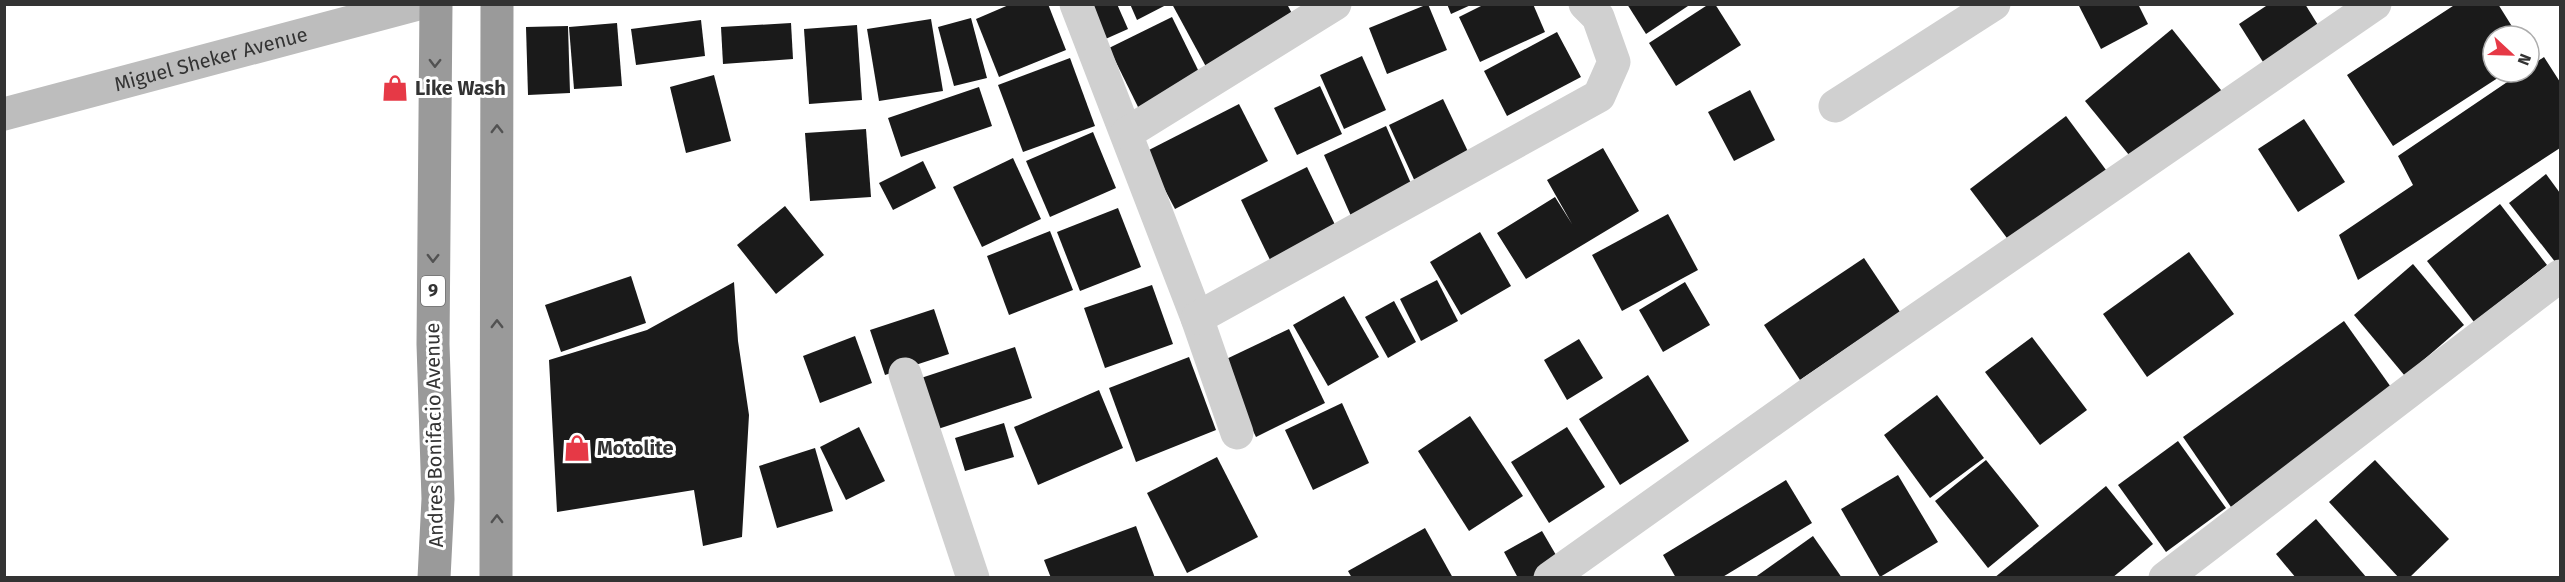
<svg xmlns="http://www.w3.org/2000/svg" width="2565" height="582" viewBox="0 0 2565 582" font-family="'Fira Sans',sans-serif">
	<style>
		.building { fill: #1a1a1a }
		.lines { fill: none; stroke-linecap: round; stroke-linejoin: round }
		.street { stroke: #d0d0d0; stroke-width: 33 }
		.secondary { stroke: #bdbdbd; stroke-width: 33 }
		.highway { stroke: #9a9a9a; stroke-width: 33 }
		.oneway { stroke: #525252 }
		.labels { text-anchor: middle; stroke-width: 6; stroke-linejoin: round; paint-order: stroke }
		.shield { fill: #fff; stroke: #707070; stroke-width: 1.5 }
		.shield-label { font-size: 18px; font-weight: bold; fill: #333 }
		.street-label { font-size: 20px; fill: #333; stroke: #fff }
		.poi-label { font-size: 20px; font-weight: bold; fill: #333; stroke: #fff; text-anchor: start }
	</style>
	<rect width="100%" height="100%" fill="#fff"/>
	<g class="building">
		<polygon points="1011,4 1048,4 1066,50 999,77 976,19"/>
		<polygon points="1085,4 1117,4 1128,29 1101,41"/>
		<polygon points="1130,4 1168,4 1137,20"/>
		<polygon points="1172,4 1287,4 1298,25 1210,74"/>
		<polygon points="1428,4 1447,50 1387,74 1369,28"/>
		<polygon points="1447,4 1473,4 1451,14"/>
		<polygon points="1485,4 1533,4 1545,32 1480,62 1459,17"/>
		<polygon points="1627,4 1691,4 1646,34"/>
		<polygon points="1709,4 1715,4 1741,45 1676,86 1649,43"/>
		<polygon points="2078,4 2138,4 2148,24 2101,49"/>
		<polygon points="2269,4 2305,4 2326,38 2270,73 2239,24"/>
		<polygon points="2456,4 2498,4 2518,36 2493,36 2493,72 2507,72 2393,146 2347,75"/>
		<polygon points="1172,17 1202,78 1139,109 1109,48"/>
		<polygon points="971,18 987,78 954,86 938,27"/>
		<polygon points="931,19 943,91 879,101 867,29"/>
		<polygon points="701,20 705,56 636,65 631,29"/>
		<polygon points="617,23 622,86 574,89 569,27"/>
		<polygon points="791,23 793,59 723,64 721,27"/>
		<polygon points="857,25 862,100 809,104 804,29"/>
		<polygon points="568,26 570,93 528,95 526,27"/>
		<polygon points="2172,29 2225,95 2138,166 2085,101"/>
		<polygon points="1557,32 1581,77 1507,116 1484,71"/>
		<polygon points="1362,56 1386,110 1344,129 1320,75"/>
		<polygon points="2544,57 2560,82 2560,148 2358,280 2339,235 2413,185 2398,156 2522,72 2529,72 2529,67"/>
		<polygon points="1070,58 1095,126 1023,152 998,85"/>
		<polygon points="714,75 731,141 686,153 670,87"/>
		<polygon points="1320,86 1342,134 1297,155 1274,108"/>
		<polygon points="979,87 992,126 901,157 888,118"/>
		<polygon points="1750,90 1775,140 1734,161 1708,112"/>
		<polygon points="1443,99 1472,160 1417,186 1389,125"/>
		<polygon points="1239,104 1268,161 1175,209 1145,152"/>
		<polygon points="2066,116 2112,178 2016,250 1970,189"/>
		<polygon points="2304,119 2345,182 2298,212 2258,149"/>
		<polygon points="1386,126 1413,188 1351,216 1324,155"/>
		<polygon points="866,129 871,197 810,201 805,133"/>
		<polygon points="1093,132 1116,188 1050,217 1026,161"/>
		<polygon points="1603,148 1639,211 1526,279 1497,233 1555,197 1572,224 1547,180"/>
		<polygon points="1013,158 1041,219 982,247 953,187"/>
		<polygon points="923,161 936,188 893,210 879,183"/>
		<polygon points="1307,167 1339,233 1273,266 1241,200"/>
		<polygon points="2546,174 2560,193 2560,259 2556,263 2509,203"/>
		<polygon points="2500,204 2547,265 2474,322 2427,261"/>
		<polygon points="785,206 824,255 776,294 737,245"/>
		<polygon points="1118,208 1141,267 1080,291 1057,232"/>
		<polygon points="1668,214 1698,270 1622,311 1592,255"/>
		<polygon points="1050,231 1073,290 1009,315 987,256"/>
		<polygon points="1480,232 1511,286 1461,315 1430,262"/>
		<polygon points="2189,252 2234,314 2147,377 2103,314"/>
		<polygon points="1864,258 1900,312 1800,380 1764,325"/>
		<polygon points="2413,264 2464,325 2405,376 2354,315"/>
		<polygon points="631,276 646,323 561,352 545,305"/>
		<polygon points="1437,280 1458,321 1421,341 1400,299"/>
		<polygon points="734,282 738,341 749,415 742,537 703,546 694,490 557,512 549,360 647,330"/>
		<polygon points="1685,282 1710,325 1663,352 1639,310"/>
		<polygon points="1152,285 1173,344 1105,368 1084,308"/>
		<polygon points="1344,296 1379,357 1328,386 1293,325"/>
		<polygon points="1394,301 1416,342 1388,358 1365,317"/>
		<polygon points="934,309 949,354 885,375 870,330"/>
		<polygon points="2344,321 2393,390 2231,507 2183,437"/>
		<polygon points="1289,329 1325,403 1256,437 1220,362"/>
		<polygon points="855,336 872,383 820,403 803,356"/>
		<polygon points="2032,337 2087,410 2040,445 1985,372"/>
		<polygon points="1579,339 1603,378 1567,400 1544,360"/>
		<polygon points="1015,347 1032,398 938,429 921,378"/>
		<polygon points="1189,357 1216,430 1136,462 1109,388"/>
		<polygon points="1648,375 1689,441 1620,485 1579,419"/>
		<polygon points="1099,390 1123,448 1038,485 1014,427"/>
		<polygon points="1937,395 1984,458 1930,498 1884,435"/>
		<polygon points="1342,403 1369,463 1313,490 1285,430"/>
		<polygon points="1470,416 1523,496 1469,531 1418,451"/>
		<polygon points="1004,423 1014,457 965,471 955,438"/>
		<polygon points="859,427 885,481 846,500 820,447"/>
		<polygon points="1567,427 1605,487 1549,523 1511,462"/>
		<polygon points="2178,441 2226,508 2166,552 2118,485"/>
		<polygon points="815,448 833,511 777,528 759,466"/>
		<polygon points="1217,457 1258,537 1187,573 1147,493"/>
		<polygon points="1986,460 2039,526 1988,568 1935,501"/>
		<polygon points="2375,460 2449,539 2409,578 2399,578 2329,502"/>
		<polygon points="1898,475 1938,542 1880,577 1841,509"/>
		<polygon points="1786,480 1812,523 1721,578 1676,578 1663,555"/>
		<polygon points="2106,486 2153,544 2112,578 1994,578"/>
		<polygon points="2316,519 2367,578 2296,578 2276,554"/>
		<polygon points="1136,526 1155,578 1051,578 1044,560"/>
		<polygon points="1425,528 1453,578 1352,578 1348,571"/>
		<polygon points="1542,531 1563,567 1544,578 1518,578 1504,552"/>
		<polygon points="1813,536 1842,578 1754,578"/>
	</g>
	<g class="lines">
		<g class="street">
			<polyline points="1076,4 1197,318 1237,433"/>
			<polyline points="1835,106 1994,4"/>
			<polyline points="1127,133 1335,4"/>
			<polyline points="1197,318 1599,96 1614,62 1598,17 1585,4"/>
			<polyline points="905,374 973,578"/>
			<polyline points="1550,578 1813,391 2375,4"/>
			<polyline points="2165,578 2560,276"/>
		</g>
		<path class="secondary" id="s1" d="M4,114L418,4"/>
		<g class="highway">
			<polyline points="434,578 438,499 433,344 436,4"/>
			<polyline points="496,578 497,4"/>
		</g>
	</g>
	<defs><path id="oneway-chevron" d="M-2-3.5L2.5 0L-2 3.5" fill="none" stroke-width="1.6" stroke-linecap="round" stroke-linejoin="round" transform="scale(1.5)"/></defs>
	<g class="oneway">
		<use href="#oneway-chevron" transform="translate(435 63) rotate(91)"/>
		<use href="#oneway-chevron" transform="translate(497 129) rotate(-90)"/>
		<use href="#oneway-chevron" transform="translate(433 258) rotate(91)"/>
		<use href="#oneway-chevron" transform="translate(497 324) rotate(-90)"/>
		<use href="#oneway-chevron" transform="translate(497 519) rotate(-90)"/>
	</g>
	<defs>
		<symbol id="shop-bare" viewBox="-9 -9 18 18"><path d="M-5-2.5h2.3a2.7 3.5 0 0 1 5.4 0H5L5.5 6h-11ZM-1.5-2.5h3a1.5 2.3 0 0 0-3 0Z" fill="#e63946" stroke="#fff" stroke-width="2.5" paint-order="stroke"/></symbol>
	</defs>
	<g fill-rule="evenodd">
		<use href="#shop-bare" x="376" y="69" width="38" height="38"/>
		<use href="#shop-bare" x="558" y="429" width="38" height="38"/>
	</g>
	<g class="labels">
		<rect class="shield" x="421" y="276" width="24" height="30" rx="4.5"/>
		<g class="shield-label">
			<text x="433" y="297">9</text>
		</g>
		<g class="street-label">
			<text dy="7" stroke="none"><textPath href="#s1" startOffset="214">Miguel Sheker Avenue</textPath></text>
			<text transform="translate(434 435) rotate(-91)" y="7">Andres Bonifacio Avenue</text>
		</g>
		<g class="poi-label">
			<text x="415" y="95">Like Wash</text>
			<text x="597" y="455">Motolite</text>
		</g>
	</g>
	<rect width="2565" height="582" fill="none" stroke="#333333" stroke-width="12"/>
	<g transform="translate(2511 54) rotate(112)"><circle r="28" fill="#ffffff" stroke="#adadad" stroke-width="1.5"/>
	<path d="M0-4.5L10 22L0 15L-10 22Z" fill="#e63946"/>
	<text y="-9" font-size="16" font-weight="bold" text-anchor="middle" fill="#333333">N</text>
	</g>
</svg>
